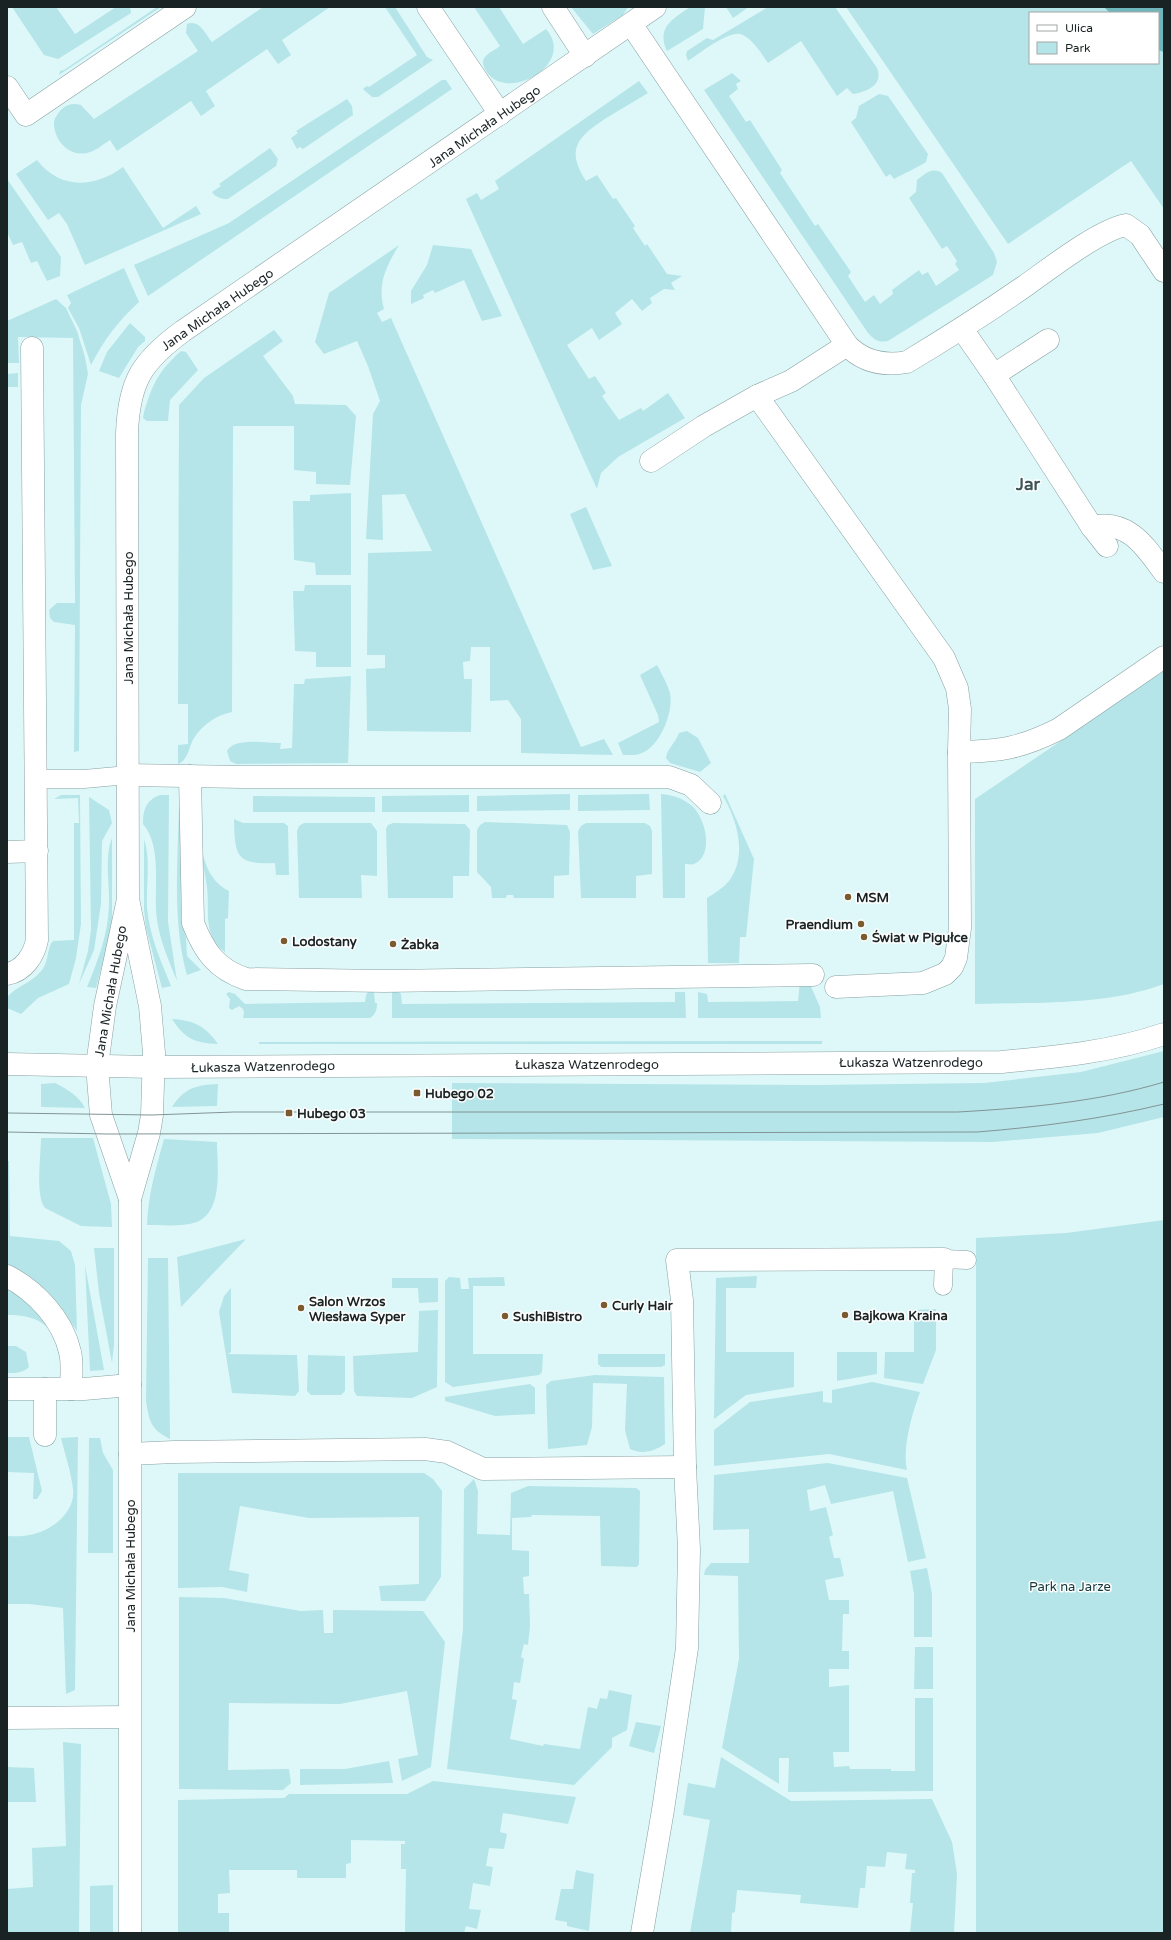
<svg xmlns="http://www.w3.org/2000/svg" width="1171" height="1940" viewBox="0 0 1171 1940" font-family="'Varela Round',sans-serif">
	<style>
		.green { fill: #b5e5e8; fill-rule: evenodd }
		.water { fill: #6eb6bb }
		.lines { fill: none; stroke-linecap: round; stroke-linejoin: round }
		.service-casing { stroke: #88a0a2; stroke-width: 19 }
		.minor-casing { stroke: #88a0a2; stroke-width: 23 }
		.tertiary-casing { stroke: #88a0a2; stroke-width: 23 }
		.service { stroke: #fff; stroke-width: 18 }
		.minor { stroke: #fff; stroke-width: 22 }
		.tertiary { stroke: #fff; stroke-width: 22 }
		.tram { stroke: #829495; stroke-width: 1 }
		.poi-dot { fill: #7a5b30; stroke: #fff; stroke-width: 1.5 }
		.labels { text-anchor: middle; stroke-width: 3; stroke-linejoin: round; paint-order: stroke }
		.street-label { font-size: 13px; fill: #1a2324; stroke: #fff }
		.poi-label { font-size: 13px; font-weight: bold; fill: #1a2324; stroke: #fff; text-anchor: start }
		.park-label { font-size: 13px; fill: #13373a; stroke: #fff }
		.district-label { font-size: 17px; font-weight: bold; fill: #3d5355; stroke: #fff }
	</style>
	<rect width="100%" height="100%" fill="#def8f9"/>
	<g class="green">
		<polygon points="12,7 56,7 75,34 116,7 130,7 131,13 58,59 44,55"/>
		<polygon points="157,7 161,7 59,75 60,71 64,70"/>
		<path d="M263,7H330L282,40L291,55L278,64L267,49L206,91L215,106L201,116L191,101L117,151L110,140C102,145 96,151 87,153C68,157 53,139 54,121C59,109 68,101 81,105L94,119L198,51L186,33L187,24C200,19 205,34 212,42Z"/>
		<polygon points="385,7 395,7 427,57 433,60 378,97 372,97 363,89 367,86 369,87 417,55"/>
		<path d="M474,7H499L523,44L546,29C577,64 507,104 486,71C477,56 490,54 500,46Z"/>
		<polygon points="571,7 628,7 623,15 593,34"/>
		<path d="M690,7H705L703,29L667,51C656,27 673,19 690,7Z"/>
		<polygon points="726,7 749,7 733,18"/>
		<path d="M768,7H835L877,68C884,85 866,92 853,94L847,88L837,96L801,41L768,63C761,53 754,41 743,35C731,28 699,54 688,61L686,55L687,51L707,38L713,40Z"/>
		<path d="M846,7H1164V209L1131,161L1008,244ZM1030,13H1158V63H1030Z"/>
		<path d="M732,73L741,81L736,84L738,89L729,96L746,122L750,120L782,170L780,173L815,226L818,224L851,272L848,276L865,302L874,295L880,304L893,294L892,290L919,270L922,275L928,272L936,286L959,270L955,264L957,261L947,246L942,249L909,198L916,192L917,180C926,173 932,167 942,173L994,253L997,262L993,275L888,341C878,343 875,340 868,333L704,90Z"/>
		<polygon points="442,80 446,80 452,89 148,296 134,265 229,223"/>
		<path d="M639,81L648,93C635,101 621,109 608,117C580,135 564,148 586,181L597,175L613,199L616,198L635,226L633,228L645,246L647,244L667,274L682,276L671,283L675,290L664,289L650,298L652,303L642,311L632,299L615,313L622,324L599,340L592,328L567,345L589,379L595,376L606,393L602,396L619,420L641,408L643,411L668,393L685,418L618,457L601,473L597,489L466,199L477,193L481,200L499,189L495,181Z"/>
		<path d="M879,94L888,96L928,154L926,162C915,169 905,173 894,179L890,174L886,177L851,122L856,118L859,106Z"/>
		<polygon points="347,99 352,106 353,115 303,149 300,147 297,149 291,138 298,133 296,131"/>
		<path d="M270,148L278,159L276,166L228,199C222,199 216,198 212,192L221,186L219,184Z"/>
		<path d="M37,160C60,190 95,188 123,167L163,228L196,206L201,214L85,265L67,224L59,213L48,220L16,174Z"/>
		<polygon points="7,179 61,257 60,276 47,281 37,261 31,263 22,242 13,245 7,232"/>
		<path d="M399,245C386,267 377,284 384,309L377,313L382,322L391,318L581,747L604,739L613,755L521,753V719L508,700L490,701V647H471L470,661L463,662L464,679H472L471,732L367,731L366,669L385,668V655H367L368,553L432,551L405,494L382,495L383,540L366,539L373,414L380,401L368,366L357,341L324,354L315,342L329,293Z"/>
		<polygon points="433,245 471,249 502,316 482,321 464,280 435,293 433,290 423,295 424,298 411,304 411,291 427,265"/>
		<path d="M124,268L139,302C118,321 104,340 91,365L79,328L68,308L71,303L67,295Z"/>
		<polygon points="56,299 66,308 77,331 85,357 88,374 81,405 79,751 74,752 75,625 54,622 50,618 49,610 57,603 75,603 73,338 18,337 19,363 7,363 7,321"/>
		<polygon points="130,323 145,337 145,341 138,347 119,378 99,371 107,352"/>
		<path d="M274,330L283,341L263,356L293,396L295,404L346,405L356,416L350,485L316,484V472L294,470V426H233L232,712C217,715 203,724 194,738C189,746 188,761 178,764V745L188,744V704H178L179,405L204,378Z"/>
		<path d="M181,351L186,352L198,370L170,400L168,421H147L143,418L144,412C153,383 158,372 181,351Z"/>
		<polygon points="18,373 18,387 7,387 7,374"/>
		<polygon points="351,493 351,575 316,575 315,563 294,560 293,501 310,501 310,495"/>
		<polygon points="586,507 612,566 593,570 570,514"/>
		<polygon points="305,585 351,585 351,667 316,667 316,652 295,651 293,591 304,591"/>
		<path d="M657,665C661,673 667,683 670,693C674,710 661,744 644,752C638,756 630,755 623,755L618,743L659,722L658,715L640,675Z"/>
		<path d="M1164,671V984C1105,1006 1037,1002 975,1004V799Z"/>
		<path d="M351,676L348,763L236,764L230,761L227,751C234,737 266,743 281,743L280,749L292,748L294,684H304L305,679Z"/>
		<path d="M687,731L698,738L711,763L700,772L670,763L666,758C667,749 676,742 679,733Z"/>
		<polygon points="570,794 570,810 477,811 477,796"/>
		<polygon points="649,794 650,810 578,811 578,795"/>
		<path d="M661,794C673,795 683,798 692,806C705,817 715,855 694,864C692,865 688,864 685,864V898H663Z"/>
		<path d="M725,794L754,859L746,937H740L739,963H708L707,898C715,893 723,888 729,881C748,856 737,820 723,796Z"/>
		<path d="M61,795H80L81,924L76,958L69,984L38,998L21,1014L7,1008V997C17,986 33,982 42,970C49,961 47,947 53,941L74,940V823H79L78,798L54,799Z"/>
		<path d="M160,795H169L168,922L177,981C169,961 160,941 157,920C153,891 163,847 143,824C143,810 146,800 160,795Z"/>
		<polygon points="469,795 469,812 382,812 382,796"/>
		<polygon points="253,796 375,797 375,812 253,812"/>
		<polygon points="89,797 109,810 112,823 102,841 101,904 94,950 79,984 88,951 91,930"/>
		<path d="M179,805L182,812L181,919L186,938L187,956L201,970L187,975C172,920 178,861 179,805Z"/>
		<path d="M234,819L243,823H284L288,826L289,875H276L275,863C235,865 235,855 234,819Z"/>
		<polygon points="485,822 567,825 570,832 569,875 554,876 554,898 514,898 513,895 507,895 506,898 492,898 491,887 477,872 477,830 480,825"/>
		<polygon points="304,823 371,823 377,831 377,876 361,875 362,898 299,898 297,831 299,826"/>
		<polygon points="393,823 465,824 470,830 469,876 453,876 453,898 388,898 386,829 388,825"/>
		<polygon points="586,823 645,823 650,826 652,831 652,874 636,876 636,898 581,898 578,831 581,826"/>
		<path d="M112,838V919L110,935L96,988L87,987C98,960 108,935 109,905C110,883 104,858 112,838Z"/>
		<path d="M144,839C151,860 146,884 147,907C149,935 161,961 171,986L162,988L146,928L144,910Z"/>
		<path d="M199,847H201C205,865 211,882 229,891L228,918L225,919V952C202,936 210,911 207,887C205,873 202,860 199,847Z"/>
		<polygon points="800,981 809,982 820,1007 821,1018 698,1018 698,992 707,994 708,1002 798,1001"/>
		<polygon points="392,991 398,991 401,994 402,1004 675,1002 675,992 685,992 686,1018 392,1018"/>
		<path d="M229,992L235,994L245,1004L365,1002L366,995L368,992H374L375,1003H377C377,1010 375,1015 370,1018H243L244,1013L243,1009L239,1006L232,1010L229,1008L230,999L226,994Z"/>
		<path d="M172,1019C194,1020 206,1027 218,1044C195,1043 185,1039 172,1019Z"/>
		<polygon points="822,1041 822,1044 259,1044 259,1042"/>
		<polygon points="1164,1051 1164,1117 1098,1133 993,1142 452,1139 452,1083 817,1085 984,1083 1081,1072"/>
		<path d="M55,1083C67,1089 79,1096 85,1108L41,1107V1084Z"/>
		<path d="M218,1084L217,1106L172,1107C184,1088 196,1085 218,1084Z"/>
		<path d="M41,1138H93L111,1204L112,1227L81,1226L45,1208C35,1195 41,1155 41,1138Z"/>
		<path d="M164,1139L217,1142C217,1165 224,1211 197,1222C182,1227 163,1225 147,1225C148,1195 156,1168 164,1139Z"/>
		<polygon points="7,1161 9,1161 10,1236 59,1241 71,1251 75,1265 77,1331 65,1314 7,1267"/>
		<polygon points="1164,1220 1164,1933 976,1933 976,1238 1066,1233"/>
		<polygon points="246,1239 181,1307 177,1257"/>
		<polygon points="94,1248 114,1248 114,1345 112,1363 99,1293"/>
		<path d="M148,1258H168L170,1439C151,1430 149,1421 146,1401Z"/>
		<polygon points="85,1265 104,1370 90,1371"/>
		<polygon points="757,1276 756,1288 726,1288 726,1352 794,1352 794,1387 746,1395 714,1419 716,1278"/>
		<polygon points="449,1277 460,1278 461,1289 469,1289 468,1278 504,1277 505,1286 473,1286 473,1354 543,1354 542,1372 539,1375 453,1387 445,1382 445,1281"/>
		<polygon points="392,1278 438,1278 438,1302 419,1303 418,1288 392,1288"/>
		<path d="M7,1287C23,1298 40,1310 48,1328C37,1317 23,1315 7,1315Z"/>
		<polygon points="231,1288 231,1352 228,1354 297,1355 299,1391 295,1396 232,1393 219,1312 224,1296"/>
		<polygon points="936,1309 936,1350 923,1384 884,1378 885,1352 914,1352 914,1310"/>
		<polygon points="438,1310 437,1387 412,1398 357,1396 354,1391 353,1356 418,1352 419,1311"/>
		<path d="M7,1346H16L26,1352L29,1367C23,1373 16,1373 7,1373Z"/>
		<polygon points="837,1352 877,1352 877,1374 837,1381"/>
		<polygon points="598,1354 665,1354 665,1365 661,1367 601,1367 598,1364"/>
		<polygon points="308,1355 345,1356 345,1391 341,1395 311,1395 307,1391"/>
		<path d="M595,1375L664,1377L665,1444C654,1451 643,1455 630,1449L625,1430L627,1384L593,1383L592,1427L587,1445L548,1449L546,1385L551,1381Z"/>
		<path d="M872,1382L920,1392C912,1414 902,1448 907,1470L829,1454L714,1466V1430L750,1402L823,1391V1402L832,1403V1390Z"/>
		<polygon points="530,1384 535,1388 535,1414 495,1416 445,1401 445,1397"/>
		<polygon points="7,1437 29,1437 42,1491 37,1499 33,1499 34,1473 7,1472"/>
		<path d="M78,1437L75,1690L66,1694L63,1608L29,1604H7V1536C14,1536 22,1537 29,1535C50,1532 76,1513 73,1489C71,1472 65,1454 61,1438Z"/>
		<polygon points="89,1438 100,1438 103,1453 113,1470 113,1553 88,1553"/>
		<polygon points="828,1463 907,1478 926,1558 908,1562 893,1491 831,1504 825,1485 807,1490 810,1511 826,1507 833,1535 829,1537 834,1558 840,1558 844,1576 825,1580 829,1600 849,1600 849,1614 843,1614 842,1651 849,1651 849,1669 829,1669 829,1687 849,1685 849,1752 833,1752 834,1767 849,1766 850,1769 891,1769 891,1771 915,1771 915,1698 933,1698 933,1791 788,1792 789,1758 779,1758 779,1784 722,1748 739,1659 738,1576 704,1575 705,1570 711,1563 749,1563 749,1529 713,1530 714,1475"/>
		<polygon points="178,1473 424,1473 433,1479 442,1491 441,1577 425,1601 381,1601 379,1586 419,1584 419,1517 309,1518 240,1506 229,1570 249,1574 247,1592 222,1587 178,1588"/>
		<polygon points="474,1479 478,1491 477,1534 510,1535 511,1493 528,1486 636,1488 640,1491 639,1564 637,1567 601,1566 600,1516 532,1515 531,1517 512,1518 512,1550 529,1551 529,1576 523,1577 524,1594 529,1594 530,1626 528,1645 524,1644 521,1657 524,1659 520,1683 514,1682 512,1699 517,1700 510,1739 543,1746 544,1744 580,1749 588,1707 597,1709 600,1698 607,1699 609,1690 632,1695 627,1730 612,1738 612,1747 574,1785 447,1769 463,1629 464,1489"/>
		<polygon points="927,1568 932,1594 932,1637 914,1637 914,1594 910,1571"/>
		<polygon points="179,1597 224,1598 301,1611 323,1610 324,1633 333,1633 333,1610 423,1611 445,1642 431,1767 402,1781 398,1759 418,1755 407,1691 340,1704 229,1703 228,1770 289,1769 291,1783 283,1790 179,1789"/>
		<polygon points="915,1647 933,1647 933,1689 914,1689"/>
		<polygon points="636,1722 661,1726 654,1753 629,1746"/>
		<polygon points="63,1742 81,1744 79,1933 7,1933 7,1889 33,1887 32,1848 66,1846"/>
		<polygon points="721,1757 791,1801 932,1799 952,1842 957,1874 954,1933 910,1933 913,1903 910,1903 912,1873 915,1873 915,1870 905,1869 907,1854 887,1852 885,1867 867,1866 865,1888 860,1888 858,1908 800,1903 801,1895 737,1890 735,1912 732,1913 731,1933 690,1933 710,1820 683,1815 688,1783 715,1788"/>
		<polygon points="389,1761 393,1783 300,1785 300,1769 345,1769"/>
		<polygon points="7,1767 34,1768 36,1802 7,1802"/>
		<polygon points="433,1781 576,1797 568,1824 503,1813 500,1832 507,1834 504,1849 489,1848 486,1866 493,1867 490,1886 473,1883 469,1909 481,1910 477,1929 466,1926 464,1933 405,1933 406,1869 401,1869 401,1844 405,1844 405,1841 351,1840 351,1863 346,1864 346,1878 297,1878 297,1870 229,1870 230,1893 218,1894 218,1913 229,1913 229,1933 178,1933 178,1800 284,1798 289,1794 407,1794"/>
		<polygon points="576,1870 594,1874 589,1931 567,1926 567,1922 555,1920 561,1889 573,1889"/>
		<polygon points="113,1885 113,1933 90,1933 90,1886"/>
	</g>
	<polygon class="water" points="1104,7 1164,7 1164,52 1158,50 1158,13 1110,13"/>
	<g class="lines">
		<defs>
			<g id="service">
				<polyline points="35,779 84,779 128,775"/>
				<polyline points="943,1286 944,1259 967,1260"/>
			</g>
			<g id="minor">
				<polyline points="428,7 500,114"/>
				<polyline points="553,7 585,56"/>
				<path d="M631,24L847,345C863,362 884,366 907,362C947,338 986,313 1025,286C1049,269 1099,230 1126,225L1140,235L1164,271"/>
				<polyline points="7,87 26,115 185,7"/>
				<polyline points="962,329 994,375 1048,340"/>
				<polyline points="994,375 1092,527 1107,546"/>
				<path d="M757,396L944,658L957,688L960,709L959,752C1002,751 1021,748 1059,729L1164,657"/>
				<polyline points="651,461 704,426 757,396 791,381 847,345"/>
				<path d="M1092,527C1128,519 1145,546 1164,572"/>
				<polyline points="128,775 242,777 669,777 691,785 710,803"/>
				<path d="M190,776L193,923C204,951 216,969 246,979L384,981L813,975"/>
				<polyline points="7,852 37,851"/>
				<path d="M128,899L150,1006L154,1053L152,1115L149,1133L130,1199L101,1115L97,1066L105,1006L128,899L127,433C129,381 142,361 183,331L655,7"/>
				<path d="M7,974C24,971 34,955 37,940L32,348"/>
				<polyline points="836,987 923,983 945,974 952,967 956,958 960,928 959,752"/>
				<polyline points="130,1199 130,1933"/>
				<path d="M7,1276C36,1291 63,1320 70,1352C73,1364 71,1377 71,1389"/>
				<polyline points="7,1389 84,1389 130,1385"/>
				<polyline points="45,1435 45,1389"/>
				<polyline points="130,1454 174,1452 425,1449 447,1452 483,1469 685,1467"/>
				<polyline points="7,1718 129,1717"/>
				<polyline points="642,1933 663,1810 687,1648 689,1549 685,1467 682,1300 677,1260 944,1259"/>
			</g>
			<path id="tertiary" d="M7,1064L153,1067L1001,1062C1055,1057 1112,1052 1164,1034"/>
		</defs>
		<use href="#service" class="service-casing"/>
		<use href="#minor" class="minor-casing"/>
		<use href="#tertiary" class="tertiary-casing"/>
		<use href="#service" class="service"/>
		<use href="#minor" class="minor"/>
		<use href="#tertiary" class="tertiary"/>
		<g class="tram">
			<path d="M7,1113L152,1115L234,1112H958C1027,1108 1098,1102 1164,1082"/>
			<path d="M7,1132L107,1134L977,1132C1040,1127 1102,1119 1164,1104"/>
		</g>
	</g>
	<g class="poi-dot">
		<circle cx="848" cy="897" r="4"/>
		<circle cx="861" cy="924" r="4"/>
		<circle cx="864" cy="937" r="4"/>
		<circle cx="284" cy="941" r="4"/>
		<circle cx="393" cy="944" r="4"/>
		<rect x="413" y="1089" width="8" height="8" rx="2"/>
		<rect x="285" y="1109" width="8" height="8" rx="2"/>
		<circle cx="604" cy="1305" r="4"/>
		<circle cx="301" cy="1308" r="4"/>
		<circle cx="845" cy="1315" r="4"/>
		<circle cx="505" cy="1316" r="4"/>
	</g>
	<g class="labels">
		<g class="street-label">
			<text transform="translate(484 126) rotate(-35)" y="5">Jana Michała Hubego</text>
			<text transform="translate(217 309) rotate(-35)" y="5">Jana Michała Hubego</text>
			<text transform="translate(128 618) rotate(-90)" y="5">Jana Michała Hubego</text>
			<text transform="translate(110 991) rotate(-80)" y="5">Jana Michała Hubego</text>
			<text x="911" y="1067">Łukasza Watzenrodego</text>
			<text x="587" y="1069">Łukasza Watzenrodego</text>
			<text transform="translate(263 1066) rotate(-1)" y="5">Łukasza Watzenrodego</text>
			<text transform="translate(130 1566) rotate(-90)" y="5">Jana Michała Hubego</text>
		</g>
		<g class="poi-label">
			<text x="856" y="902">MSM</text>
			<text x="853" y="929" text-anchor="end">Praendium</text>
			<text x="872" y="942">Świat w Pigułce</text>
			<text x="292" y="946">Lodostany</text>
			<text x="401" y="949">Żabka</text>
			<text x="425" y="1098">Hubego 02</text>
			<text x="297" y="1118">Hubego 03</text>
			<text x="309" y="1306">Salon Wrzos<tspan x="309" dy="15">Wiesława Syper</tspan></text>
			<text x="612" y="1310">Curly Hair</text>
			<text x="853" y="1320">Bajkowa Kraina</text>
			<text x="513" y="1321">SushiBistro</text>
		</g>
		<g class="park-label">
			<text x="1070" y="1591">Park na Jarze</text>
		</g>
		<g class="district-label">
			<text x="1028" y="490">Jar</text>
		</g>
	</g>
	<rect width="1171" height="1940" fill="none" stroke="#1a2324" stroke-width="16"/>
	<rect x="1029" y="12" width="130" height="52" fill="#ffffff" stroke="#a3a7a7"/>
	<rect x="1037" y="25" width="20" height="6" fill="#ffffff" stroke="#a3a7a7"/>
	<text x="1065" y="32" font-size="12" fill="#1a2324">Ulica</text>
	<rect x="1037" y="42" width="20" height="12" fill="#b5e5e8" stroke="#a3a7a7"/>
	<text x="1065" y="52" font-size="12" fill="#1a2324">Park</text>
</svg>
